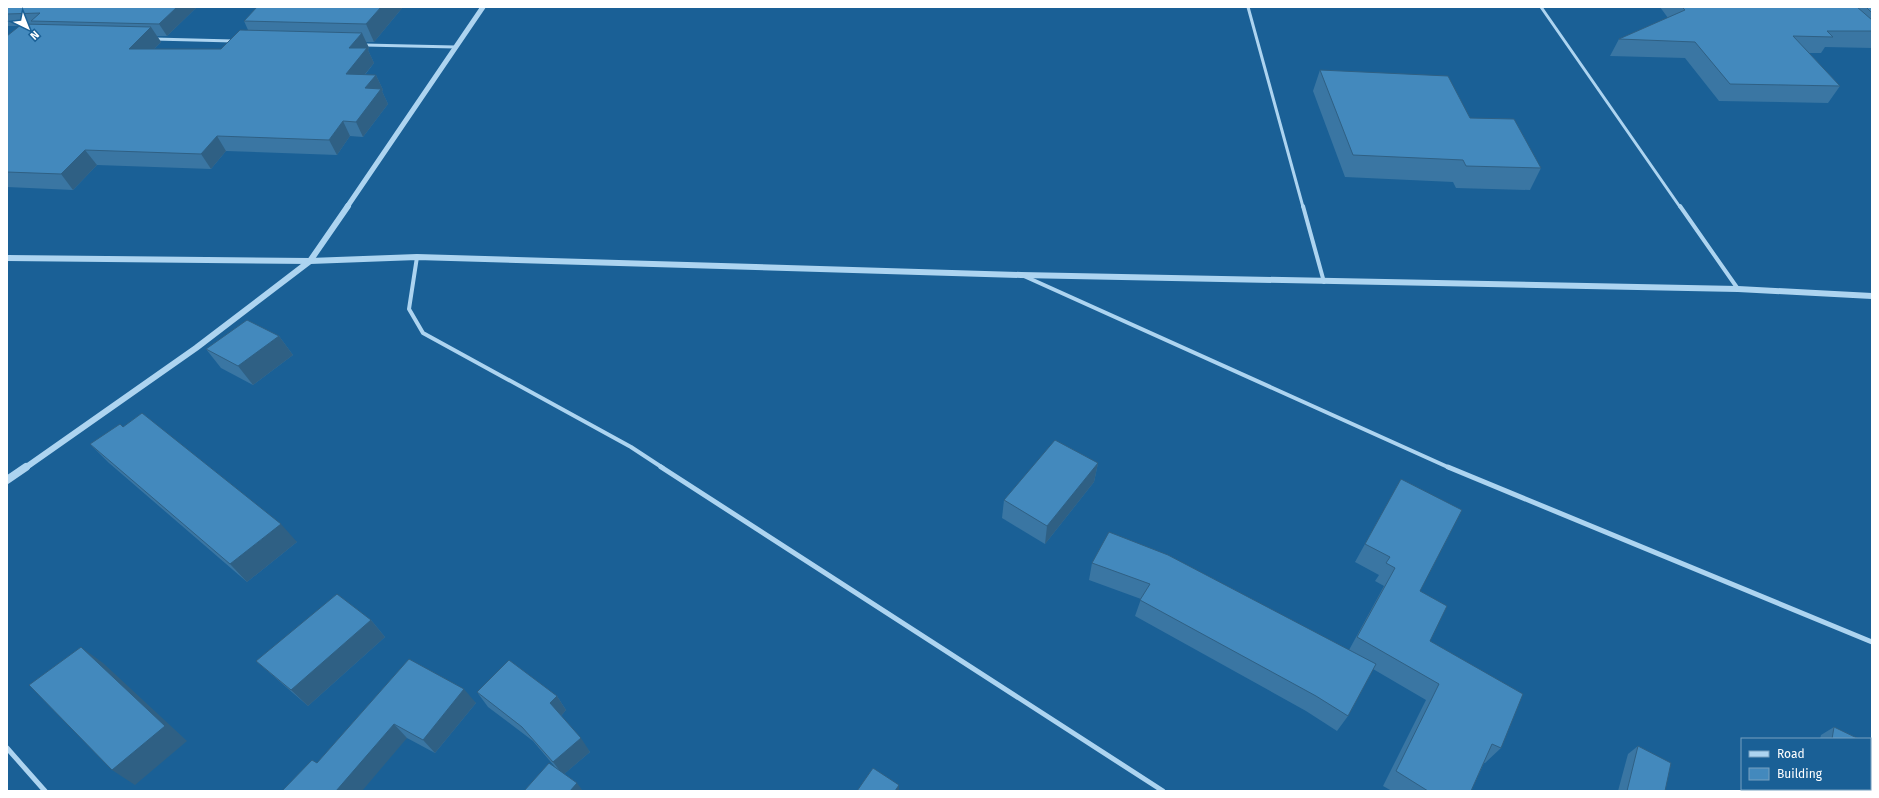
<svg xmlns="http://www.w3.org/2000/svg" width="1879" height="798" viewBox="0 0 1879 798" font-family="'Fira Sans',sans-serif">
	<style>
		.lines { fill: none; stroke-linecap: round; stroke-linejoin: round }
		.minor-far2 { stroke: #add4f0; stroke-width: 3 }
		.minor-far1 { stroke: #add4f0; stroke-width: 4 }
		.minor { stroke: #add4f0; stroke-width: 5 }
		.tertiary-far2 { stroke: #add4f0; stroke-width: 5 }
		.tertiary-far1 { stroke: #add4f0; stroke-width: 6 }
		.tertiary { stroke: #add4f0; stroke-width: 8 }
		.wall { fill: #3a76a3 }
		.shaded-wall { fill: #2f6084 }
		.building { fill: #4389bd; stroke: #2f6084 }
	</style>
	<rect width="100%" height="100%" fill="#1a6096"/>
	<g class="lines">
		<g class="minor-far2">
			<polyline points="1248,7 1303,207"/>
			<polyline points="1541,7 1680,207"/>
			<polyline points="154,39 233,41"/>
			<polyline points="364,45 455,47"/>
		</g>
		<g class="minor-far1">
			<polyline points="1303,206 1324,282"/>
			<polyline points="1680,206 1738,289"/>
			<polyline points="417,257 409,309 423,333 631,447 663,468"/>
			<polyline points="1024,276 1450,468"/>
		</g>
		<g class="minor">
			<polyline points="661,467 1163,791"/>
			<polyline points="1448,467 1872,642"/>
			<polyline points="7,748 45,791"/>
		</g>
		<polyline class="tertiary-far2" points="347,207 483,7"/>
		<g class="tertiary-far1">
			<polyline points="7,258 310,261 417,257 1021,275 1738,289 1872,296"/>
			<polyline points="25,468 196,348 310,261 348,206"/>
		</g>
		<polyline class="tertiary" points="7,480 26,467"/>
	</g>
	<g class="wall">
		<polygon points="7,7 197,7 167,36 157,36 161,42 154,49 221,49 248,30 244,21 403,7 374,42 366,42 369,48 368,50 374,63 365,75 376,75 383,90 382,91 388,104 363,137 350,136 337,155 226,151 211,169 97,165 73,190 7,187 7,36 20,26 7,26"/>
		<polygon points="1660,7 1872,7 1872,48 1825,47 1821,53 1809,53 1840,86 1828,103 1719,101 1685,58 1610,56 1619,39 1668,18"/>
		<polygon points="1320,70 1470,118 1541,168 1530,190 1456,188 1453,182 1345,177 1313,91"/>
		<polygon points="279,336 293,355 253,385 221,368 206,349"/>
		<polygon points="90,444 297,542 247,582 109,463"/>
		<polygon points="1098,463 1094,482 1045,544 1002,518 1004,500"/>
		<polygon points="1401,479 1420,591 1430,641 1501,748 1485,763 1484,763 1471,791 1392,791 1383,786 1426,700 1373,669 1348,716 1337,731 1306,711 1135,616 1141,599 1089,580 1092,563 1349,650 1384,586 1375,581 1379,575 1355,562"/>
		<polygon points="371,620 385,637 308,706 256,661"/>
		<polygon points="409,659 476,703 435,753 407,738 317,763"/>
		<polygon points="477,692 557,696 566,710 561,716 590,752 564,774 555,767 533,741 488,707"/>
		<polygon points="1834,727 1859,739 1820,739 1821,735"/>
		<polygon points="1638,746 1665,791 1618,791 1628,754"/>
		<rect x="1812" y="789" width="50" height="2"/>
	</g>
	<g class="shaded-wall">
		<polygon points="177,7 197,7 167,36 159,24"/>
		<polygon points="381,7 403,7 374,42 366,24"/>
		<polygon points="151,27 161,42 139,64 129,49"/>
		<polygon points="362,33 369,48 368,50 374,63 353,89 346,74 349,48"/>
		<polygon points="376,75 383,90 382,91 388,104 363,137 356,122 365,88"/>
		<polygon points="343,121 350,136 337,155 329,140"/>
		<polygon points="217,136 226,151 211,169 201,154"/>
		<polygon points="85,150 97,165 73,190 61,174"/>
		<polygon points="279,336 293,355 253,385 238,366"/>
		<polygon points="1098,463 1094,482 1045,544 1047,526"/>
		<polygon points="281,524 297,542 247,582 230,564"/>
		<polygon points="371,620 385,637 308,706 291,690"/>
		<polygon points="81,647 103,663 187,741 135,785 112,770"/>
		<polygon points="464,689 476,703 435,753 423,740"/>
		<polygon points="557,696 566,710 560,717 550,703"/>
		<polygon points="394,724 407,738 362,791 336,791"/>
		<polygon points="581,738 590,752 563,775 553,762"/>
		<polygon points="577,783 583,791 570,791"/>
		<polygon points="899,785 899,791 895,791"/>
	</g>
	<g class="building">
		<polygon points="7,7 177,7 159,24 31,21 40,13 7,14"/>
		<polygon points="257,7 381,7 366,24 244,21"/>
		<polygon points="1682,7 1857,7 1872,20 1872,31 1827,31 1833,37 1793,36 1840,86 1730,84 1695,42 1619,39 1685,10"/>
		<polygon points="1866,7 1872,7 1872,13"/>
		<polygon points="22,24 151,27 129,49 221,49 240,30 362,33 349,48 367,48 346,74 376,75 365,88 381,89 356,122 343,121 329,140 217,136 201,154 85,150 61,174 7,172 7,36"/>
		<polygon points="1320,70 1448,76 1470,118 1514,119 1541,168 1466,166 1463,160 1353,155"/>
		<polygon points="247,320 279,336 238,366 206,349"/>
		<polygon points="142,413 281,524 230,564 90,444 120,424 123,427"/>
		<polygon points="1055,440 1098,463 1047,526 1004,500"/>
		<polygon points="1401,479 1462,510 1420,591 1447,606 1430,641 1523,694 1501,748 1492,744 1471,791 1428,791 1396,771 1439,684 1357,637 1395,568 1386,563 1390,557 1365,544"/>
		<polygon points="1109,532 1168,555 1376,664 1348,716 1316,696 1140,600 1150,584 1092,563"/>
		<polygon points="337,594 371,620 291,690 256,661"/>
		<polygon points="81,647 165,726 112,770 29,685"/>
		<polygon points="409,659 464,689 423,740 394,724 336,791 282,791 312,760 317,763"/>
		<polygon points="509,660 557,696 550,703 581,738 553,762 522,727 477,692"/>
		<polygon points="1834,727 1859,739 1832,739"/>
		<polygon points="1638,746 1671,763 1665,791 1627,791"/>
		<polygon points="549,763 577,783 570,791 524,791"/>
		<polygon points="873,768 899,785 895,791 857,791"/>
		<rect x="1824" y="789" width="38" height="2"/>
	</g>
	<rect width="1879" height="798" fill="none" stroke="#ffffff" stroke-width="16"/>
	<rect x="1741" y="738" width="130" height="52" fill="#1a6096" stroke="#76a0c0"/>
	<rect x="1749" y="751" width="20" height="6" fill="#add4f0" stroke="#76a0c0"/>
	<text x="1777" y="758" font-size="12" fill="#ffffff">Road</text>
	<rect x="1749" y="768" width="20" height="12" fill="#4389bd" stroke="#76a0c0"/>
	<text x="1777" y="778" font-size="12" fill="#ffffff">Building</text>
	<g transform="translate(28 28) rotate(137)" stroke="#1a6096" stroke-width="3" paint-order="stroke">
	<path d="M0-3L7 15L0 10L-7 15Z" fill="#ffffff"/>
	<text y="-6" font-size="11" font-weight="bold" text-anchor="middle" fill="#ffffff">N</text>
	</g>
</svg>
